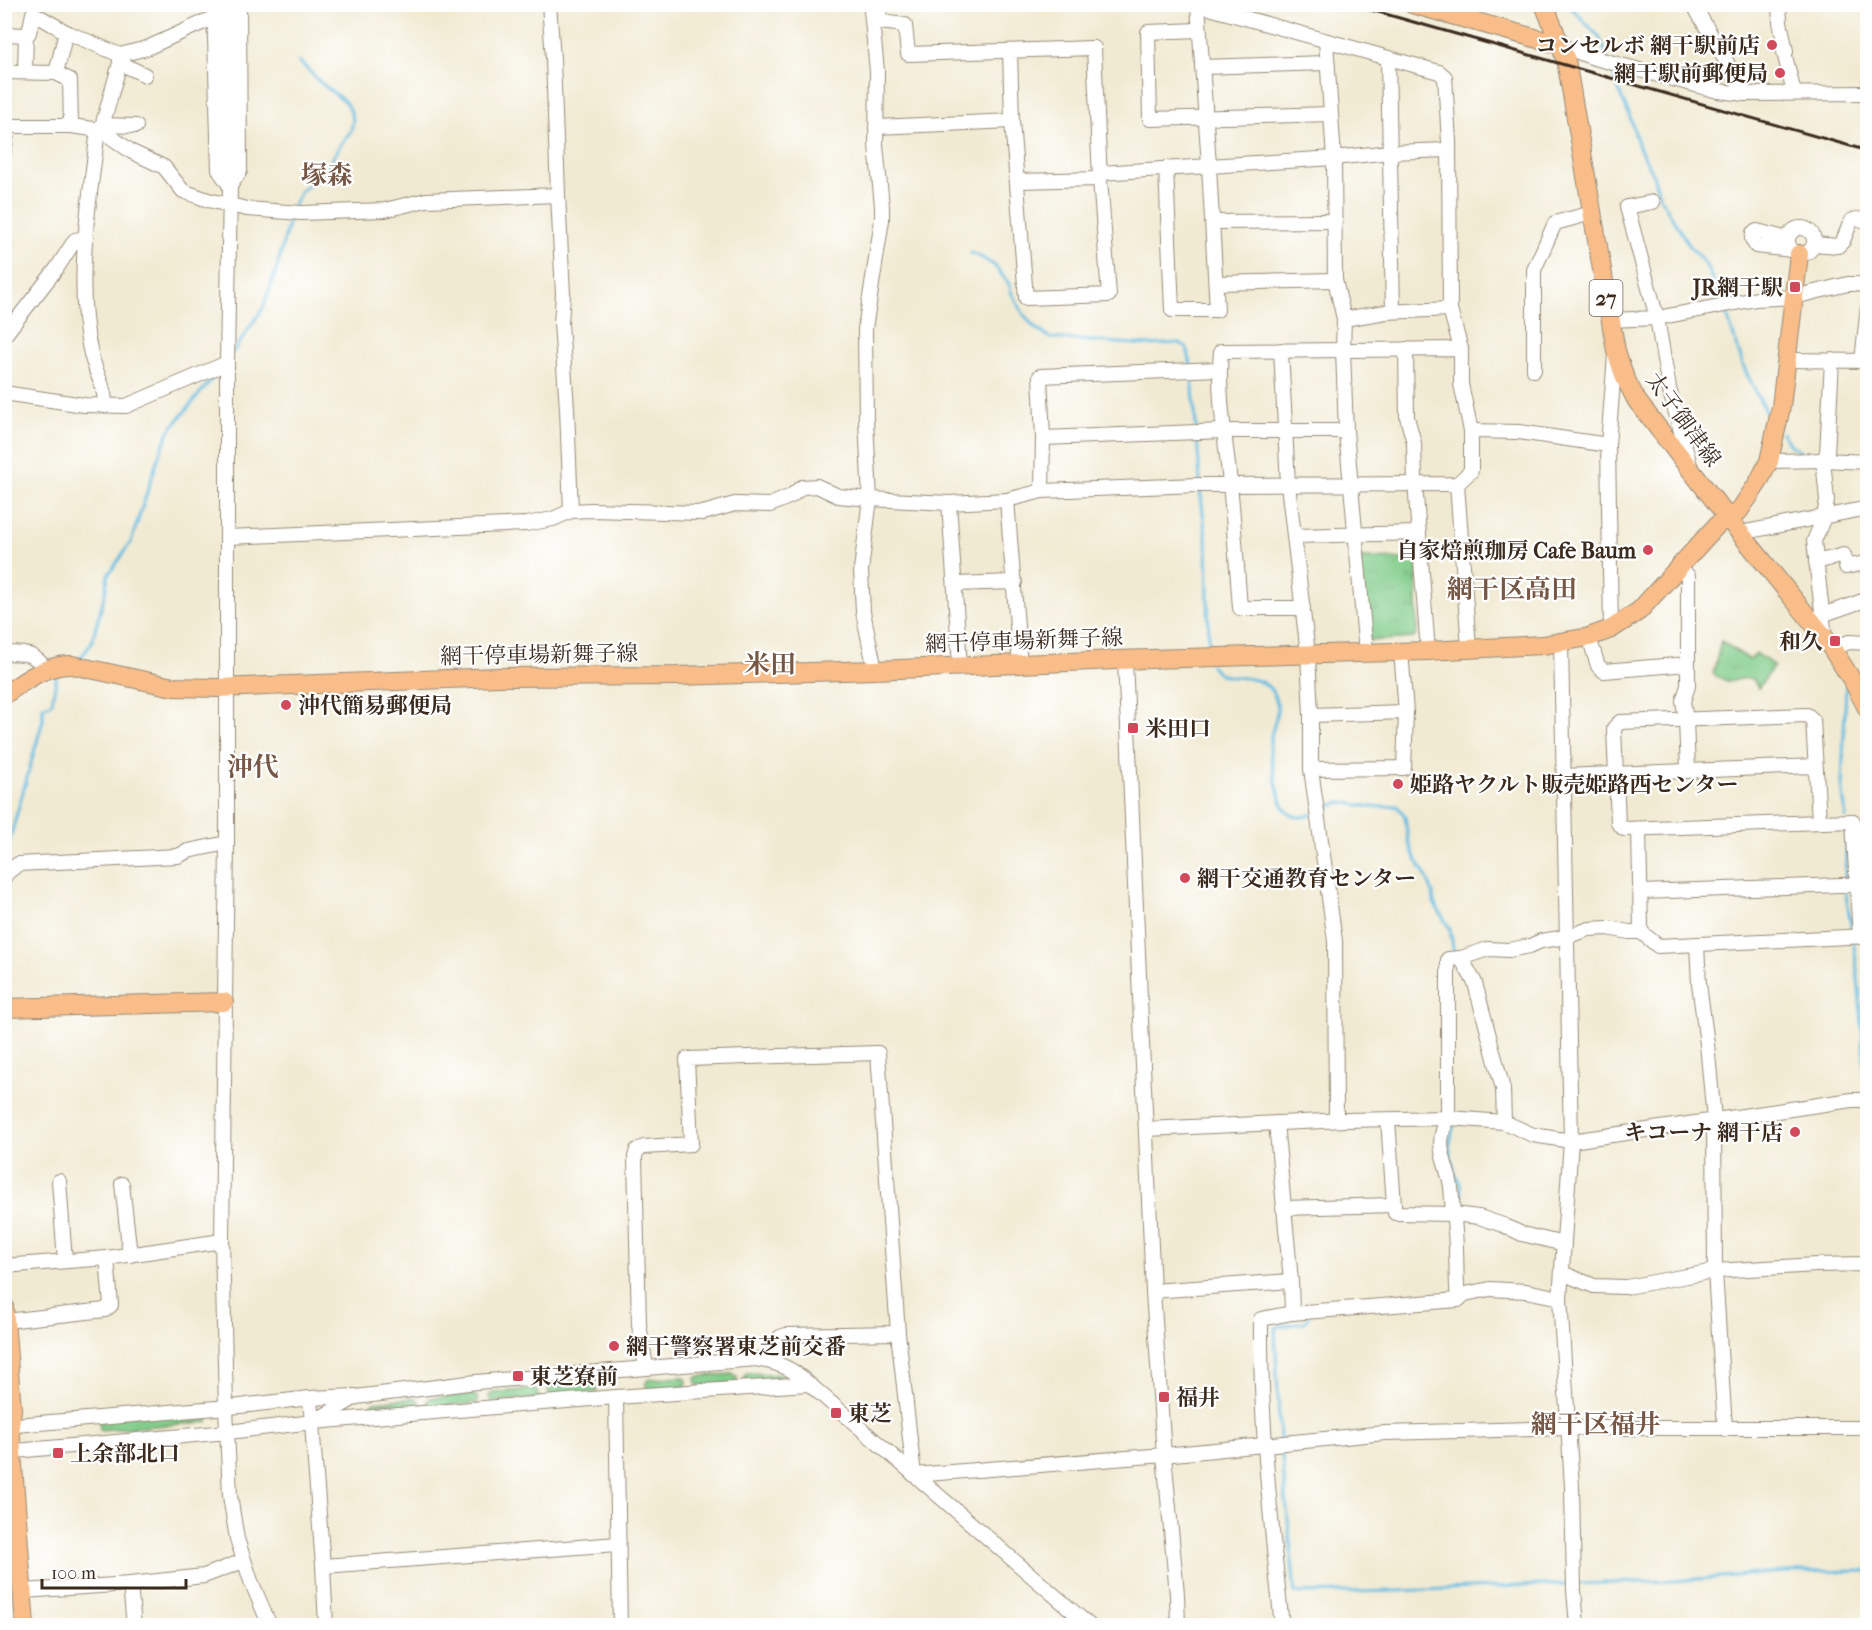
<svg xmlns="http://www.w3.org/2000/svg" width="1872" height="1630" viewBox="0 0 1872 1630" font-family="'IM FELL French Canon','Noto Serif JP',serif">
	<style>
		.grass { fill: #82cd8b; stroke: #5e7c54; stroke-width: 1.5 }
		.park { fill: url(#park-tufts); stroke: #5e7c54; stroke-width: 1.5 }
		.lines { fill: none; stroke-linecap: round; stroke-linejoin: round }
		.stream { stroke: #64bbe1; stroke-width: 3 }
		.minor-casing { stroke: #968a78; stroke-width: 16 }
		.major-casing { stroke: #968a78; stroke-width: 20 }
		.minor { stroke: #fff; stroke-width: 14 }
		.major { stroke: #f8bd89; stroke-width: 18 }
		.rail { stroke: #3b2a1e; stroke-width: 3 }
		.poi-dot { fill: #d1495b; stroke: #fff; stroke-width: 2 }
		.labels { text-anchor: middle; stroke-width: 4.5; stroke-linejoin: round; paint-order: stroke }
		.shield { fill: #fff; stroke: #766a62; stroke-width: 1.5 }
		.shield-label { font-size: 21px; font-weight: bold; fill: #3b2a1e }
		.poi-label { font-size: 22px; font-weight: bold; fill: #3b2a1e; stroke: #fff; text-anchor: start }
		.street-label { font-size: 22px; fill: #3b2a1e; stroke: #fff }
		.quarter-label { font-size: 26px; font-weight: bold; fill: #765644; stroke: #fff }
	</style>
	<defs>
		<pattern id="park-tufts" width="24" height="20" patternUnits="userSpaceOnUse" patternTransform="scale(1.5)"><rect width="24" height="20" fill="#82cd8b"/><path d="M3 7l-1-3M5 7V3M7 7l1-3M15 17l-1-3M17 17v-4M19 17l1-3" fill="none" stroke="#71b078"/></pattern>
	</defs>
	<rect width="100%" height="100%" fill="#fff"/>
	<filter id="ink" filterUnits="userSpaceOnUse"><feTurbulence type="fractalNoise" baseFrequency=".0167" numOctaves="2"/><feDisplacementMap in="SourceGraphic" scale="12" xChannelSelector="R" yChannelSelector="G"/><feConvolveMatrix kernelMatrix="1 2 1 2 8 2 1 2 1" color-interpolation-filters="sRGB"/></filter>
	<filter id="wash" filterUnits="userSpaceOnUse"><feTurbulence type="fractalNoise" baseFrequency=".008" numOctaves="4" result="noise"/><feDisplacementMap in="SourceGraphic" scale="24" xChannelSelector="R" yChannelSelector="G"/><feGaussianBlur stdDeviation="1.35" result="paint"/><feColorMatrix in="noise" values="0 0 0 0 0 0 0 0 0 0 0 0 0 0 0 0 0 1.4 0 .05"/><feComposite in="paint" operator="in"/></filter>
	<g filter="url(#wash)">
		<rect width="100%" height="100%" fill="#f1ead2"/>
		<g class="grass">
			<polygon points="751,1373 782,1375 784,1380 745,1382 745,1374"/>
			<polygon points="732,1374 737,1377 736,1384 697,1385 695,1379 699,1376"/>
			<polygon points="683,1377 687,1380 686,1386 649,1390 646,1386 646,1382 649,1379"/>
			<polygon points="592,1383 596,1385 597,1392 549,1396 548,1390 551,1387"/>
			<polygon points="533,1389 538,1391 539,1398 491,1402 489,1396 493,1393"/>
			<polygon points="472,1394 477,1397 477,1403 429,1407 427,1401 431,1398"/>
			<polygon points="415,1398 420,1402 420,1407 372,1412 371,1405 374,1402"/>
			<polygon points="207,1408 208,1422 100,1430 99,1416"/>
		</g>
		<g class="park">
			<polygon points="1359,558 1417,559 1417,633 1414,638 1369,641"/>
			<path d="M1721,641L1750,660L1756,653L1774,666L1758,689L1753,679C1732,676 1734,688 1713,674Z"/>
		</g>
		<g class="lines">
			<g class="stream">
				<polyline points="1568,4 1599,37 1608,57"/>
				<polyline points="1611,67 1622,99 1629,114 1639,147 1652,172 1660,197 1688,244 1706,265 1721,300"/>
				<polyline points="293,207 301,191 325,173 340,145 351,131 353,120 350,109 344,101 321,83 299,61"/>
				<polyline points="971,253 979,256 995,266 1010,285 1011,292 1024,315 1035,328 1050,338 1149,345 1180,343 1187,348 1191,365"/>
				<polyline points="1725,309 1744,368 1764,409 1770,419"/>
				<polyline points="233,352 263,308 277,268 290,216"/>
				<polyline points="1192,375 1196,428"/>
				<polyline points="1782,433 1790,445 1806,455"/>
				<polyline points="1197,435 1200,482"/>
				<polyline points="1200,489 1207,546 1209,650"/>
				<polyline points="78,661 91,644 105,594 108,575 131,542 158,458 169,431 216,374"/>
				<path d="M1211,665C1222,689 1269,663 1277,704C1279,719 1270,730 1270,745C1270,756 1273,766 1275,777C1280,799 1283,826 1313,814"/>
				<polyline points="1846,685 1842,784 1846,818"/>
				<polyline points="1322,810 1341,802 1371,807 1397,806 1405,816 1408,840 1413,854 1427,878 1433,893 1434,903 1450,929 1454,954"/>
				<polyline points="4,860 43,720 43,706 49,705 52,702 57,674"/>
				<polyline points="1845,881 1847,828"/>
				<polyline points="1845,888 1852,932"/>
				<path d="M1853,941C1862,992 1862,1044 1867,1096"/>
				<polyline points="1454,1123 1449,1147 1455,1174 1460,1184 1463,1210"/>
				<polyline points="1463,1273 1464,1220"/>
				<polyline points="1280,1441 1275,1330 1277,1327 1305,1322 1309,1317"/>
				<polyline points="1281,1447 1295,1593 1397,1591 1570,1584"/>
				<polyline points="1577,1584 1673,1581 1781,1572 1868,1571"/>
			</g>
		</g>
	</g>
	<g filter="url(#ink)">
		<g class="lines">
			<defs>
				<g id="minor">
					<polyline points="214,4 219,170 230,186 240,171 239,4"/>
					<polyline points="227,4 230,186 227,363 227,843 222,1241 226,1407 230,1496 237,1539 251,1581 270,1626"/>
					<polyline points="879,4 880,22 905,25 908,54 1094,48 1100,179 1109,295 1026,298 1012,121 1010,51"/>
					<polyline points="1195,4 1439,72 1445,77 1449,142 1450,309 1461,349"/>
					<polyline points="1693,4 1745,94"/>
					<polyline points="1779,4 1780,22 1786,51 1784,52 1794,93"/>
					<polyline points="871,10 877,71 876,145 882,206 882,220 865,329 866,420 870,499 861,570 863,612 875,670"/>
					<polyline points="1199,30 1148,32 1150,119 1331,114"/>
					<polyline points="4,34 26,35 25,72"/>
					<polyline points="26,35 29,33 33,13 66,32 120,55 147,48 215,17"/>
					<polyline points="1326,41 1334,158 1335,280 1344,319 1343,350 1346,431 1366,652"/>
					<polyline points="1560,45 1591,57 1718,91 1745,94 1868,93"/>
					<polyline points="1388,58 1393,311"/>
					<polyline points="120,63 145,75"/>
					<polyline points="1202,67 1327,63"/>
					<polyline points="4,72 56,73 70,80 71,126"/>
					<polyline points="56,73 66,32"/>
					<polyline points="102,125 136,126"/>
					<polyline points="4,126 71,126 101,130 132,152 164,167 183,191 208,200 247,209 301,213 385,210 426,200 558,195 553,59 549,4"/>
					<polyline points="876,127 1012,121"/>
					<path d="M98,129C91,191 79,255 85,318C86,329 88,342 91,354C95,372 106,388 105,406"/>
					<polyline points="101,130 120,63 120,55"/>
					<polyline points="4,152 8,127"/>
					<polyline points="1166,168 1172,310 1217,310 1209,166 1198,5"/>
					<polyline points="1100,173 1334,158 1390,152 1449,150"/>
					<polyline points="1017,181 1100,179"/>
					<polyline points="558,195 563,294 561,323 567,409 571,511"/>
					<polyline points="1653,202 1627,207 1657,318 1669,388 1690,465"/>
					<polyline points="1213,222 1335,221"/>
					<circle cx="1801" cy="241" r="13"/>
					<polyline points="1788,239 1757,231 1753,233 1752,239 1756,246 1792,250"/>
					<polyline points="1814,244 1838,246 1843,241 1851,221 1857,219 1868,221"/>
					<polyline points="1216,283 1335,280"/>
					<polyline points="1344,319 1386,312 1450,309"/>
					<polyline points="1610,320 1657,318 1756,299 1794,297 1848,284 1856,284 1868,286"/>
					<polyline points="4,336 57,268 75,240 86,238"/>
					<polyline points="1406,349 1407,417 1414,443 1415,483 1428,651"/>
					<polyline points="1281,350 1288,485 1308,654 1311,715 1311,769 1404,768 1406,712 1401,651"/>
					<polyline points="1787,360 1868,361"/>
					<polyline points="1862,361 1868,307"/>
					<polyline points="1534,370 1534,270 1555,223 1592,213"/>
					<polyline points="4,393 84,405 126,406 227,363"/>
					<polyline points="1043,438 1224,431 1346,431"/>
					<polyline points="1769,461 1823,460 1868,462"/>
					<polyline points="1457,484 1469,648"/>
					<polyline points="1042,491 1043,438 1040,376 1219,369"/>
					<polyline points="1007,500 1020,664"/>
					<polyline points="949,503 960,666"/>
					<polyline points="1740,533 1868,508"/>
					<polyline points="1294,536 1419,533"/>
					<polyline points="228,537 526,524 553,519 571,511 590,510 703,513 735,504 770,505 791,496 802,487 817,486 838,496 870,499 949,503 1007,500 1042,491 1198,485 1457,484 1471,471 1471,431 1519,432 1608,445"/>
					<polyline points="1816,562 1844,555 1846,567 1865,563 1868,569"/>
					<polyline points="1678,567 1688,576 1688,664"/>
					<polyline points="955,584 1015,582"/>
					<path d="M1303,608H1240C1237,567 1234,525 1230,484C1226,440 1217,395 1221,351L1461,349V384L1471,431"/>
					<polyline points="1822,615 1868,599"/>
					<polyline points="1611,629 1608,445 1615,355"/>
					<polyline points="1589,637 1598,666 1604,671 1688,664 1688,686 1683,701 1686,720 1688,771"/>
					<polyline points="1825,638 1814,541 1824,517 1827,500 1823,460 1827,453 1832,360"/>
					<polyline points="1561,644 1571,1141 1560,1298 1572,1487 1574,1590 1577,1626"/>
					<polyline points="1833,648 1849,642 1868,643"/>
					<path d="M4,653C25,654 32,651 46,669"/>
					<polyline points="1125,660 1153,1291 1164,1455 1177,1594 1178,1626"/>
					<polyline points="1311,715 1406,712"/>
					<polyline points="1311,769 1335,941 1336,1120"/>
					<polyline points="1563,776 1815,766"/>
					<polyline points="1819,821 1813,720 1807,715 1620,722 1614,728 1618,823 1624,829 1853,821 1860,937"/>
					<polyline points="1639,829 1641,932"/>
					<polyline points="4,878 7,873 18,864 178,856 188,851 227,843"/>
					<polyline points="1641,892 1868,884"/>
					<polyline points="1697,944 1699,984 1707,1044 1714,1119 1715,1271 1725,1429"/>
					<polyline points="1461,958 1475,983 1503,1089 1504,1122"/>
					<polyline points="1276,1123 1291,1281 1292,1313"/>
					<polyline points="1146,1129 1345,1120 1449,1118 1504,1122 1533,1135 1571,1141 1852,1100 1868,1100"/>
					<polyline points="59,1181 65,1261"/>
					<polyline points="122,1184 130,1255"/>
					<path d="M1394,1205L1395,1213L1453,1214C1452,1203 1452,1191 1450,1181C1443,1155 1435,1143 1448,1118V959L1461,958L1488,949L1509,950L1530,946L1541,941L1566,937L1589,929L1608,928L1629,932H1641L1658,946L1868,936"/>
					<polyline points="1283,1208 1394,1205 1388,1120"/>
					<polyline points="4,1266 107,1258 222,1241"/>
					<polyline points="1562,1273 1594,1286 1626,1287 1715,1271 1816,1265 1868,1264"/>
					<polyline points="1153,1291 1291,1281"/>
					<path d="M1458,1300C1455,1271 1458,1243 1453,1214L1479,1217L1503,1225L1522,1234L1564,1244"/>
					<polyline points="6,1321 105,1310 111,1305 107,1258"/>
					<polyline points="772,1361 780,1337 786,1335 898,1333"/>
					<polyline points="646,1367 639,1325 635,1157 637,1150 644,1147 691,1144 687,1059 878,1053 898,1333 914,1475"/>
					<polyline points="616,1397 620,1626"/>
					<polyline points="310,1398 323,1566 326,1626"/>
					<path d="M313,1422L356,1397L476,1382L756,1359C774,1362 787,1366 801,1377L1090,1626"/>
					<polyline points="4,1426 240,1406 310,1398 355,1396"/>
					<polyline points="4,1452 228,1432 313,1422 616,1397 808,1384"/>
					<polyline points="914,1475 1164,1455 1385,1433 1567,1428 1868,1428"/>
					<polyline points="323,1566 618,1544"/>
					<polyline points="130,1584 134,1626"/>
					<polyline points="23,1591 130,1584 204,1576 243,1561"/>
					<path d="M1282,1626C1271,1524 1260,1422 1261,1319L1292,1313L1458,1300L1465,1294L1490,1289L1526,1291L1560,1298"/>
				</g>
				<g id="major">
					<polyline points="1412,4 1560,45"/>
					<polyline points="1544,4 1566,60 1616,351 1625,378 1637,401 1728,518 1825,638 1854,683 1868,710"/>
					<path d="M4,695C25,680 47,664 72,665L173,687L217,688L499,677L677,676L875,670L1116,660L1428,651L1543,645L1589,637L1611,629L1639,611L1717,525L1739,511L1758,483L1769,461L1781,407L1799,254"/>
					<polyline points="4,1008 224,1002"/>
					<polyline points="4,1306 12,1410 10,1425 25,1626"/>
				</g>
			</defs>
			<use href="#minor" class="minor-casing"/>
			<use href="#major" class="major-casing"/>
			<use href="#minor" class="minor"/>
			<use href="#major" class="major"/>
			<polyline class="rail" points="1350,4 1868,151"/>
		</g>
	</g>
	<g class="poi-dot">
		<circle cx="1772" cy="45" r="6"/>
		<circle cx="1780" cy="73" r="6"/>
		<rect x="1789" y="281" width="12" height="12" rx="3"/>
		<circle cx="1648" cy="550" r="6"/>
		<rect x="1829" y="635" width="12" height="12" rx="3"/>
		<circle cx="286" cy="705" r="6"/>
		<rect x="1127" y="722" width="12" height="12" rx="3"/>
		<circle cx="1398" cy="784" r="6"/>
		<circle cx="1185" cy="878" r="6"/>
		<circle cx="1795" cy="1132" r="6"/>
		<circle cx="614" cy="1346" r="6"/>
		<rect x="512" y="1370" width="12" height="12" rx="3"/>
		<rect x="1158" y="1391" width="12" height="12" rx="3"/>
		<rect x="830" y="1407" width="12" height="12" rx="3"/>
		<rect x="52" y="1447" width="12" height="12" rx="3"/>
	</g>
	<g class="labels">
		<rect class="shield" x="1589.5" y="280" width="33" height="36" rx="4.5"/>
		<g class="shield-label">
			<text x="1606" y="305">27</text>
		</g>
		<g class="poi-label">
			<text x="1760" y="53" text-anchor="end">コンセルボ 網干駅前店</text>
			<text x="1768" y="81" text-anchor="end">網干駅前郵便局</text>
			<text x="1783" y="295" text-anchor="end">JR網干駅</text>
			<text x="1636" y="558" text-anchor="end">自家焙煎珈房 Cafe Baum</text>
			<text x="1823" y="649" text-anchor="end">和久</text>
			<text x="298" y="713">沖代簡易郵便局</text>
			<text x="1145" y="736">米田口</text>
			<text x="1410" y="792">姫路ヤクルト販売姫路西センター</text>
			<text x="1197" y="886">網干交通教育センター</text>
			<text x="1783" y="1140" text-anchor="end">キコーナ 網干店</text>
			<text x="626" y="1354">網干警察署東芝前交番</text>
			<text x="530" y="1384">東芝寮前</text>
			<text x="1176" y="1405">福井</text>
			<text x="848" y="1421">東芝</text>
			<text x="70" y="1461">上余部北口</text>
		</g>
		<g class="street-label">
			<text transform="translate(1684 419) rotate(54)" y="8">太子御津線</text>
			<text transform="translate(1024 640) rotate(-2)" y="8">網干停車場新舞子線</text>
			<text transform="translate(539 654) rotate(-1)" y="8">網干停車場新舞子線</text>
		</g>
		<g class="quarter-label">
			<text x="327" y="184">塚森</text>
			<text x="1512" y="598">網干区高田</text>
			<text x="770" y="673">米田</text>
			<text x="253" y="776">沖代</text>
			<text x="1596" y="1433">網干区福井</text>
		</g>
	</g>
	<rect width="1872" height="1630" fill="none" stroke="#fff" stroke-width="24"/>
	<path d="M42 1579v9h144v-9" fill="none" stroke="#3b2a1e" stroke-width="3"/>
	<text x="51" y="1579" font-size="18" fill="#3b2a1e" stroke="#ffffff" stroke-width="4.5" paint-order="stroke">100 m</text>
</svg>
